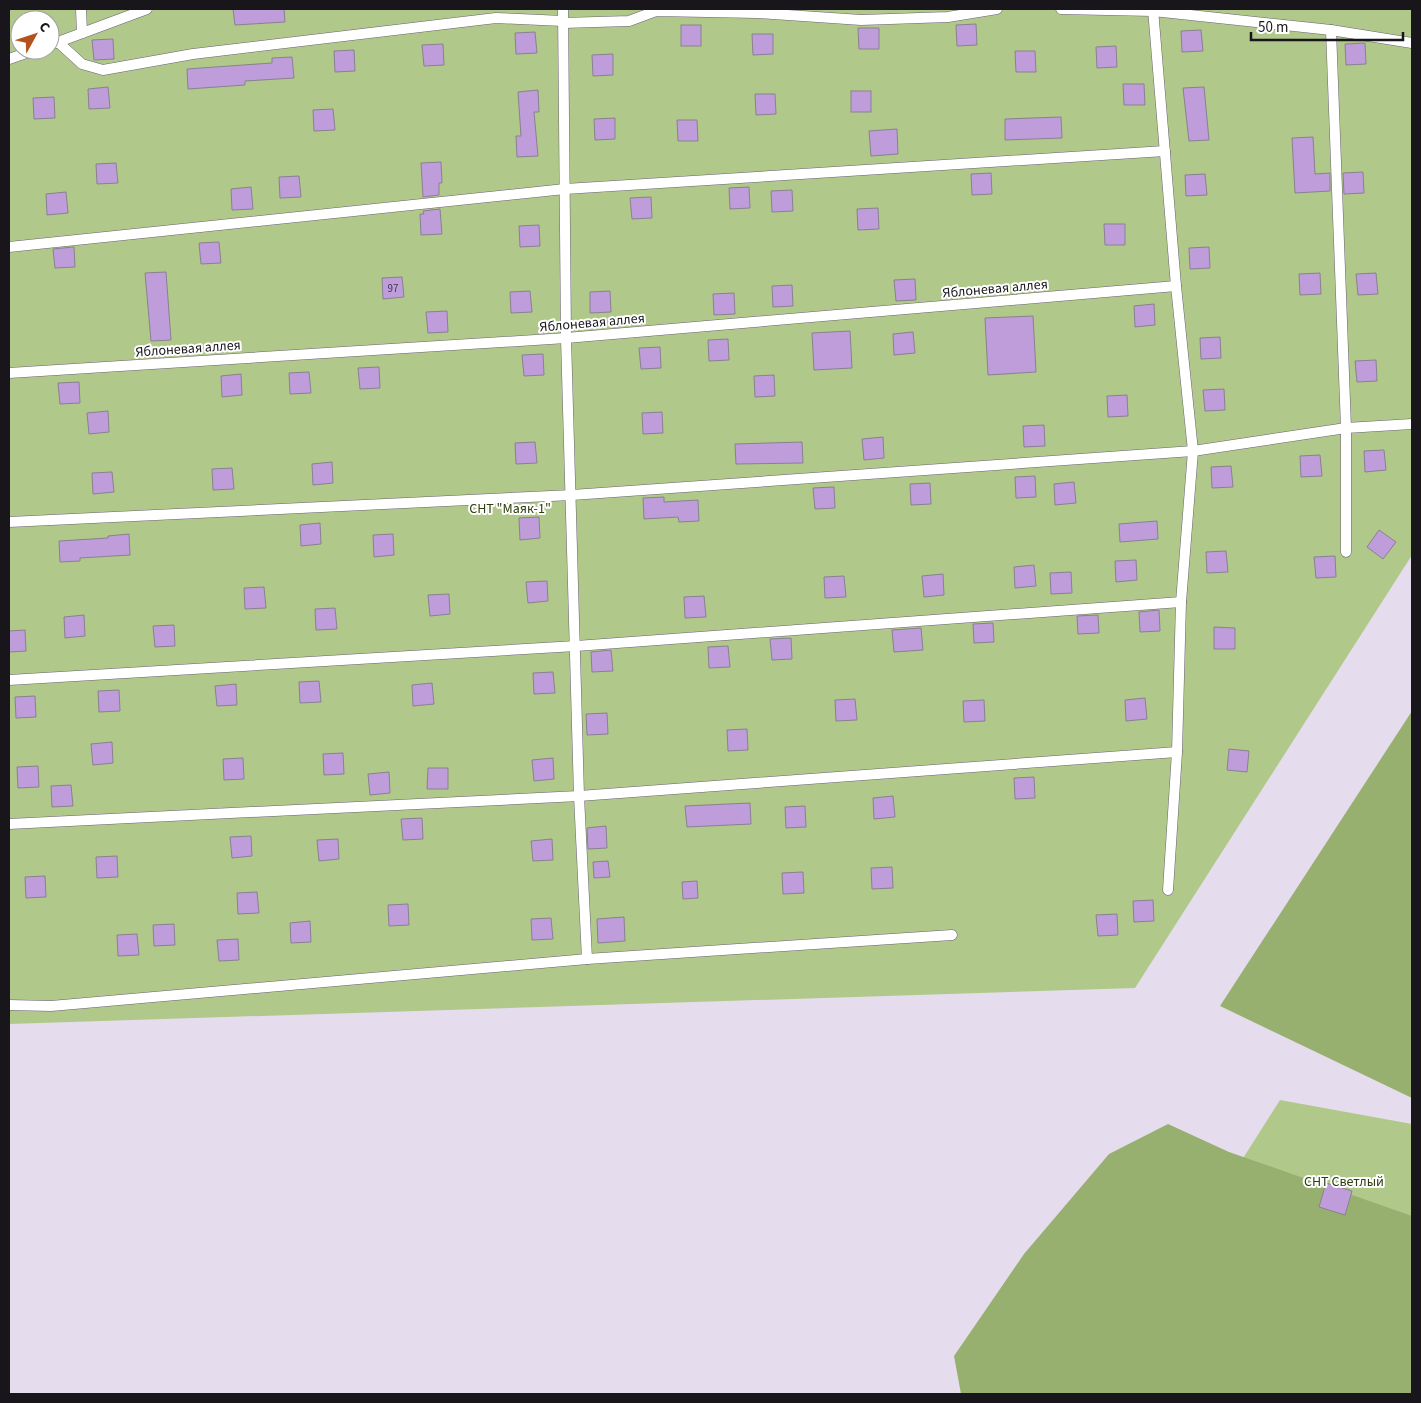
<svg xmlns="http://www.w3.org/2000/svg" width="1421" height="1403" viewBox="0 0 1421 1403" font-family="'Source Sans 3',sans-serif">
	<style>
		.green { fill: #b0c88a; fill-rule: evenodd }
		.forest { fill: #97b06f }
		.building { fill: #bf9ddb; stroke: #89818f }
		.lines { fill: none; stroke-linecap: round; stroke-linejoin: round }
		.service-casing { stroke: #6a6270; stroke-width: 11 }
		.service { stroke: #fff; stroke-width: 10 }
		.labels { text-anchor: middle; stroke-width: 4; stroke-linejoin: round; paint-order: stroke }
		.number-label { font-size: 11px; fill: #42374b }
		.street-label { font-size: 14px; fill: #18151b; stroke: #fff }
		.park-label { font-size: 14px; fill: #2e3e0d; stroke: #fff }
	</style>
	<rect width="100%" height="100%" fill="#e5dded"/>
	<g class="green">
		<path d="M9,9H1412V555L1135,988L9,1024ZM20,20H50V50H20Z"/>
		<polygon points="1280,1100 1412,1124 1412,1255 1235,1171"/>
	</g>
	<g class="forest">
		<polygon points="1412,711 1412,1098 1220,1006"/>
		<polygon points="1168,1124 1229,1152 1412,1216 1412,1394 961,1394 954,1356 1024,1254 1109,1154"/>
	</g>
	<g class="building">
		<polygon points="233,9 284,9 285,22 235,25"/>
		<polygon points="976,24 977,45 957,46 956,25"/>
		<rect x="681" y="25" width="20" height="21"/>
		<polygon points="858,28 879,28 879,49 859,49"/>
		<polygon points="1201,30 1203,51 1182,52 1181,31"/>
		<polygon points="535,32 537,53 516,54 515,33"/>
		<polygon points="752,34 773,34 773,54 753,55"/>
		<polygon points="113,39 114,59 94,60 92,40"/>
		<polygon points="1365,43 1366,64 1346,65 1345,44"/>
		<polygon points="443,44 444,65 424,66 422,45"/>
		<polygon points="1116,46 1117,67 1097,68 1096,47"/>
		<polygon points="354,50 355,71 335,72 334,51"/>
		<polygon points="1015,51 1035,51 1036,72 1016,72"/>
		<polygon points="613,54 613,75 593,76 592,55"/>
		<polygon points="292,57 294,78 245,81 245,85 188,89 187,69 272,63 272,58"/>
		<polygon points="1123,84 1144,84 1145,105 1124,105"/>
		<polygon points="108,87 110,108 89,109 88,89"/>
		<polygon points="1204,87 1209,140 1189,141 1183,88"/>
		<polygon points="538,90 539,112 534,112 538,156 517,157 516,136 521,136 518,92"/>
		<rect x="851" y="91" width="20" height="21"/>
		<polygon points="755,94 775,94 776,114 756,115"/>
		<polygon points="54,97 55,118 34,119 33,98"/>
		<polygon points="333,109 335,130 314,131 313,110"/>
		<polygon points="1061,117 1062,138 1005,140 1005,119"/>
		<polygon points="615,118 615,139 595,140 594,119"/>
		<polygon points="677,120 697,120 698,141 678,141"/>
		<polygon points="897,129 898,154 871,156 869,131"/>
		<polygon points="1313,137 1315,174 1330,173 1330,191 1295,193 1292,138"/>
		<polygon points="441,162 442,183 439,183 439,195 423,197 421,163"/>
		<polygon points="116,163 118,183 97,184 96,164"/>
		<polygon points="1363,172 1364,193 1344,194 1343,173"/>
		<polygon points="991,173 992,194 972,195 971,174"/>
		<polygon points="1205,174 1207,195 1186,196 1185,175"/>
		<polygon points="299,176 301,197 280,198 279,177"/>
		<polygon points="251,187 253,209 232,210 231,189"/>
		<polygon points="749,187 750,208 730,209 729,188"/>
		<polygon points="792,190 793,211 772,212 771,191"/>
		<polygon points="66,192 68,213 47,215 46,194"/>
		<polygon points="651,197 652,218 632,219 630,198"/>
		<polygon points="878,208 879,229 858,230 857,209"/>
		<polygon points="440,209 442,234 421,235 420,214 424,214 423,211"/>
		<polygon points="1104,224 1125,224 1125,245 1105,245"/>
		<polygon points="539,225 540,246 520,247 519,226"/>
		<polygon points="219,242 221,263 201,264 199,243"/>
		<polygon points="74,247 75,267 55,268 53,249"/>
		<polygon points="1209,247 1210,268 1190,269 1189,248"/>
		<polygon points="166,272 171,340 151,341 145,273"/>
		<polygon points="1320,273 1321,294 1300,295 1299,274"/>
		<polygon points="1376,273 1378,294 1358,295 1356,274"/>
		<polygon points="402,277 404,297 383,299 382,278"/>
		<polygon points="915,279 916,300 896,301 894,280"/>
		<polygon points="792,285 793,306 773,307 772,286"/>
		<polygon points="530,291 532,312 511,313 510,292"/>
		<polygon points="610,291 611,312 590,313 590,292"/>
		<polygon points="734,293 735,314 714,315 713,294"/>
		<polygon points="1154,304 1155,325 1135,327 1134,306"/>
		<polygon points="447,311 448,332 428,333 426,312"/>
		<polygon points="1033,316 1036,372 988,375 985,318"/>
		<polygon points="850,331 852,368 814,370 812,333"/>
		<polygon points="913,332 915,353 894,355 893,334"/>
		<polygon points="1220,337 1221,358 1201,359 1200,338"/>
		<polygon points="728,339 729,360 709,361 708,340"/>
		<polygon points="660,347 661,368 641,369 639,348"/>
		<polygon points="543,354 544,375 524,376 522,355"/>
		<polygon points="1376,360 1377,381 1357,382 1355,361"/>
		<polygon points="379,367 380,388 360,389 358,368"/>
		<polygon points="309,372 311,393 290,394 289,373"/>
		<polygon points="241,374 242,395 222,397 221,376"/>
		<polygon points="774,375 775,396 755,397 754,376"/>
		<polygon points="79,382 80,403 60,404 58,383"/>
		<polygon points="1224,389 1225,410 1205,411 1203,390"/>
		<polygon points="1127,395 1128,416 1108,417 1107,396"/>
		<polygon points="108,411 109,432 89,434 87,413"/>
		<polygon points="662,412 663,433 643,434 642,413"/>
		<polygon points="1044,425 1045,446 1024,447 1023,426"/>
		<polygon points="883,437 884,458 864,460 862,439"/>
		<polygon points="535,442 537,463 516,464 515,443"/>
		<polygon points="802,442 803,463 736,464 735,444"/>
		<polygon points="1384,450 1386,470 1365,472 1364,451"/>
		<polygon points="1320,455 1322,476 1301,477 1300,456"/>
		<polygon points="332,462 333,483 313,485 312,464"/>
		<polygon points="1231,466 1233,487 1212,488 1211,467"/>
		<polygon points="232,468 234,489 213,490 212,469"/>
		<polygon points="112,472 114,492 93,494 92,473"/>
		<polygon points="1035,476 1036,497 1016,498 1015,477"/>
		<polygon points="1074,482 1076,503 1055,505 1054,484"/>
		<polygon points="930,483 931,504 911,505 910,484"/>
		<polygon points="834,487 835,508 815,509 813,488"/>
		<polygon points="664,497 664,502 698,500 699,521 679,522 678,517 644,519 643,498"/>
		<polygon points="539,517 540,538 520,540 519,518"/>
		<polygon points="1157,521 1158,539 1120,542 1119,524"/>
		<polygon points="320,523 321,544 301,546 300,525"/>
		<polygon points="1379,530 1396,542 1383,559 1367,547"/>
		<polygon points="129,534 130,555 80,558 80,561 60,562 59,541 108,538 108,536"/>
		<polygon points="393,534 394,555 374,557 373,535"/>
		<polygon points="1226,551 1228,572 1207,573 1206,552"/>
		<polygon points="1335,556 1336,577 1316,578 1314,557"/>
		<polygon points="1136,560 1137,580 1116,582 1115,561"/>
		<polygon points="1034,565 1036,586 1015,588 1014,567"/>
		<polygon points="1071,572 1072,593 1051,594 1050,573"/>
		<polygon points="943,574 944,595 924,597 922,576"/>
		<polygon points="844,576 846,597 825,598 824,577"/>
		<polygon points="547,581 548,601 528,603 526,582"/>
		<polygon points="264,587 266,608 245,609 244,588"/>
		<polygon points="449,594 450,614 430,616 428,595"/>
		<polygon points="704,596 706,617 685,618 684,597"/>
		<polygon points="335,608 337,629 316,630 315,609"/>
		<polygon points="1159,610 1160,631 1140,632 1139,612"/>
		<polygon points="84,615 85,636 65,638 64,617"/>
		<polygon points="1098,615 1099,633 1078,634 1077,616"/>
		<polygon points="993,623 994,642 974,643 973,624"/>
		<polygon points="174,625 175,646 155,647 153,626"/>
		<polygon points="1214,627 1235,628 1235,649 1214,649"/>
		<polygon points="921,628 923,650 894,652 892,630"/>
		<polygon points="25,630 26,651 9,652 9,631"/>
		<polygon points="791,638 792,659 772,660 770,639"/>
		<polygon points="728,646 730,667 709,668 708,647"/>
		<polygon points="611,650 613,671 592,672 591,652"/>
		<polygon points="553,672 555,693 534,694 533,673"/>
		<polygon points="319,681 321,702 300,703 299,682"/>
		<polygon points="432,683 434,704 413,706 412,685"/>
		<polygon points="236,684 237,705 217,706 215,686"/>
		<polygon points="119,690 120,711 99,712 98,691"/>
		<polygon points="35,696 36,717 16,718 15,697"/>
		<polygon points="1145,698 1147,719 1126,721 1125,700"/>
		<polygon points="855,699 857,720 836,721 835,700"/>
		<polygon points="984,700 985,721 964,722 963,701"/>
		<polygon points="607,713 608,734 587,735 586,714"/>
		<polygon points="747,729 748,750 728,751 727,730"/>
		<polygon points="112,742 113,763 93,765 91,744"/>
		<polygon points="1229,749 1249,751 1247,772 1227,770"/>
		<polygon points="343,753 344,774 324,775 323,754"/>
		<polygon points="243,758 244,779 224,780 223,759"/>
		<polygon points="553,758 554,779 534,781 532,760"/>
		<polygon points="38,766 39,787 18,788 17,767"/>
		<polygon points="428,768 448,768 448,789 427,789"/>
		<polygon points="389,772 390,793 370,795 368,774"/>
		<polygon points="1034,777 1035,798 1015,799 1014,778"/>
		<polygon points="71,785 73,806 52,807 51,786"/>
		<polygon points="893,796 895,817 874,819 873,798"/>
		<polygon points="750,803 751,824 687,827 685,806"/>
		<polygon points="805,806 806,827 786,828 785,807"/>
		<polygon points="422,818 423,839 403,840 401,819"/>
		<polygon points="606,826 607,848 588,849 587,828"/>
		<polygon points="251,836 252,856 232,858 230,837"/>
		<polygon points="338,839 339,859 319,861 317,840"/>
		<polygon points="552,839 553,860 533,861 531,841"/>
		<polygon points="117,856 118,877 97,878 96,857"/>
		<polygon points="608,861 610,877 594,878 593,862"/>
		<polygon points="892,867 893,888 872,889 871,868"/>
		<polygon points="803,872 804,893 783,894 782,873"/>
		<polygon points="45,876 46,897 26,898 25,877"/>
		<polygon points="697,881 698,898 683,899 682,882"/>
		<polygon points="257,892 259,913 238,914 237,893"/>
		<polygon points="1153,900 1154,921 1134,922 1133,901"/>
		<polygon points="408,904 409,925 389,926 388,905"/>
		<polygon points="1117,914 1118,935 1098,936 1096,915"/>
		<polygon points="624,917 625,941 598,943 597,919"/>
		<polygon points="551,918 553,939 532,940 531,919"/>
		<polygon points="310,921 311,942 291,943 290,923"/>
		<polygon points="174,924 175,945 154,946 153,925"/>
		<polygon points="137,934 139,955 118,956 117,935"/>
		<polygon points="238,939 239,960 219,961 217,940"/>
		<polygon points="1326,1183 1352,1191 1345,1215 1319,1207"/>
	</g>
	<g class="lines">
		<defs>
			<g id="service">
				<polyline points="81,9 82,33"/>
				<polyline points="563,9 566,338 579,796 587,959"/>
				<polyline points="1061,9 1153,11 1331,30 1412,43"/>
				<polyline points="1153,9 1176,286 1193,451 1181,602 1177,752 1168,890"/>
				<polyline points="563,23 629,21 656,11 757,13 861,20 948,17 997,9"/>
				<polyline points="1331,30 1346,428 1346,552"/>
				<polyline points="58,42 82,64 103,70 193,54 496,18 563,21"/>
				<polyline points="50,45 147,9"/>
				<polyline points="9,59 35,50"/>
				<polyline points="9,247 565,189 1165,151"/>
				<polyline points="9,373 566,338 1176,286"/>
				<polyline points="9,522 572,495 1193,451 1346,428 1412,424"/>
				<polyline points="9,680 576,646 1181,602"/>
				<polyline points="9,824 579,796 1177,752"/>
				<polyline points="9,1005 51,1006 587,959 952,935"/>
			</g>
		</defs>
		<use href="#service" class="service-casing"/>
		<use href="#service" class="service"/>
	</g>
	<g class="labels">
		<g class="number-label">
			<text x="393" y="292">97</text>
		</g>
		<g class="street-label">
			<text transform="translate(995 288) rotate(-5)" y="5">Яблоневая аллея</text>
			<text transform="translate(592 322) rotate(-5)" y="5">Яблоневая аллея</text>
			<text transform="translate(188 348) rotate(-4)" y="5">Яблоневая аллея</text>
		</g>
		<g class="park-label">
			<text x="510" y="513">СНТ "Маяк-1"</text>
			<text x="1344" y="1186">СНТ Светлый</text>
		</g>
	</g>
	<rect width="1421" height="1403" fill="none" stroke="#18151b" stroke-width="20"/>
	<g transform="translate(35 35) rotate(50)"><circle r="24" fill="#ffffff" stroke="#a3a1a4"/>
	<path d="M0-4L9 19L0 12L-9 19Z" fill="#b5511c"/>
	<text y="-8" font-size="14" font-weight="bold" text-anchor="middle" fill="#18151b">С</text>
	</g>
	<path d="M1251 32v8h152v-8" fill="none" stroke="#18151b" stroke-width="2.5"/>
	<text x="1258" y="32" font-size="15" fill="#18151b" stroke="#ffffff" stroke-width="4" paint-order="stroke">50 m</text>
</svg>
